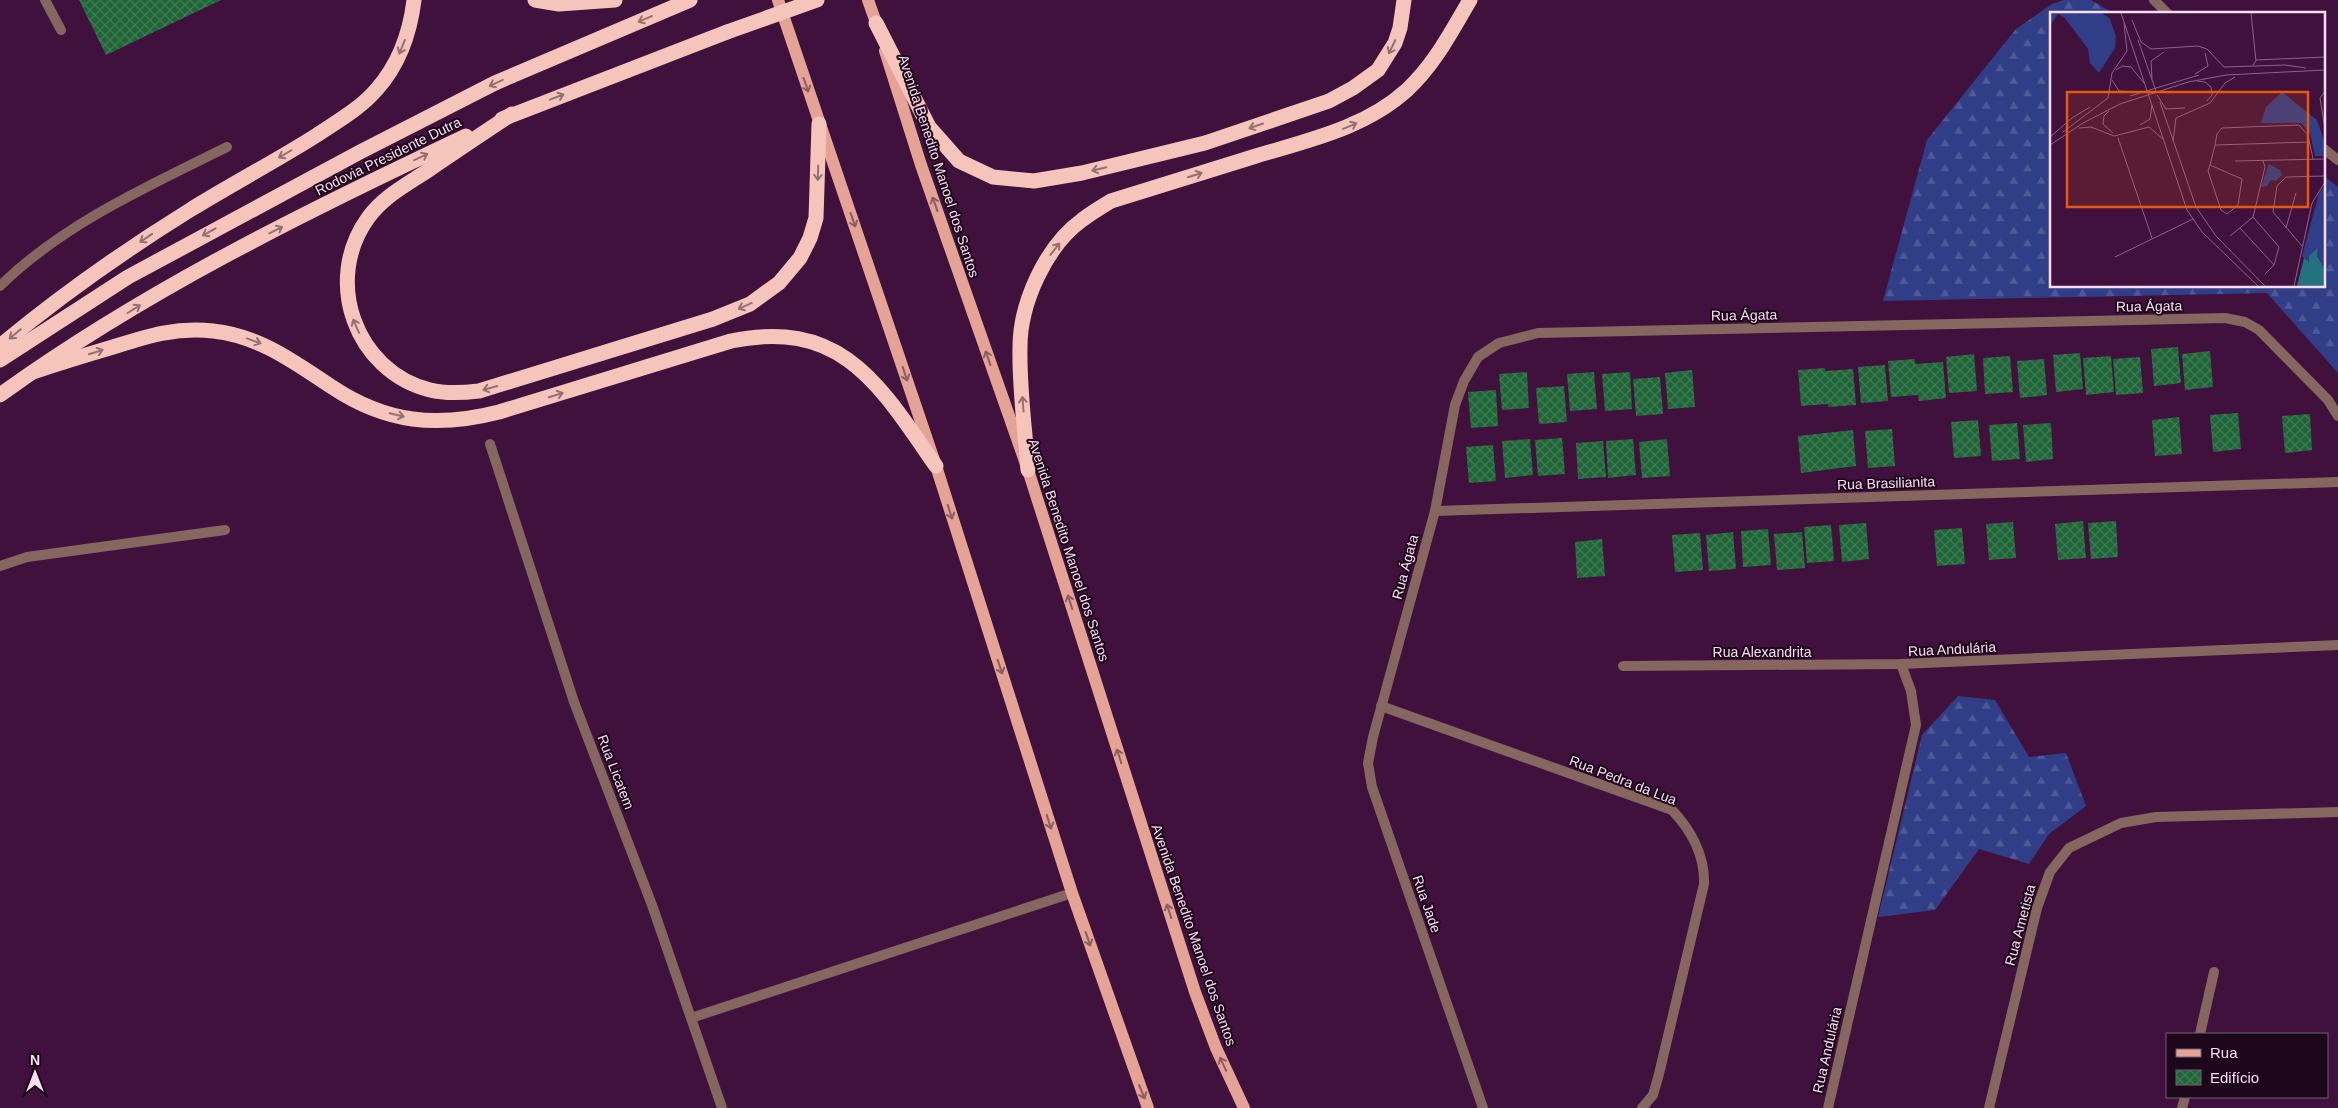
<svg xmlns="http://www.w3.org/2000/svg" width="2338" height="1108" viewBox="0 0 2338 1108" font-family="Arial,sans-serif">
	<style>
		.forest { fill: url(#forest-firs) }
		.building { fill: url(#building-cross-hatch) }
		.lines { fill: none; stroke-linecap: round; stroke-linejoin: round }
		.lane { stroke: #86665f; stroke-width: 10 }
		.street { stroke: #86665f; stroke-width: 10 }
		.primary { stroke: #e5a396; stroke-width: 12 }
		.highway { stroke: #f5c5bb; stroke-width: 15 }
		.highway-bridge { stroke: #f5c5bb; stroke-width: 15 }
		.oneway { stroke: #937073 }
		.oneway2 { stroke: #8b5d5e }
		.labels { text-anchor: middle; stroke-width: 4; stroke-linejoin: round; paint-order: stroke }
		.street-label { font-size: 14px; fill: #fbdcf5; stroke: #1c081a }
		.inset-road { fill: none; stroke: #8b6287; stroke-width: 1 }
		.view { fill: #e8590c; fill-opacity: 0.15; stroke: #e8590c; stroke-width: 2.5 }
		.inset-edge { fill: none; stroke: #fbdcf5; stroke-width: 2.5 }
	</style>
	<defs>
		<pattern id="forest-firs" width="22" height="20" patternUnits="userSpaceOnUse" patternTransform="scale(1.25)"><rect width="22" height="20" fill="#303e87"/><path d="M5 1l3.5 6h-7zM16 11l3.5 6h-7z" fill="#4f5999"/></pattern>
		<pattern id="building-cross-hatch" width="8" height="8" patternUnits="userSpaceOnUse" patternTransform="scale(1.25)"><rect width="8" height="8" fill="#1e6537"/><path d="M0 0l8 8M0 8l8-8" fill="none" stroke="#407a55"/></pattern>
	</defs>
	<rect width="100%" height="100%" fill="#41113d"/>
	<g class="forest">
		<polygon points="2064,0 2091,0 2115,14 2052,14 2052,286 2324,286 2324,176 2338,187 2338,373 2267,293 1883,301 1927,140 2016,29 2052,4"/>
		<polygon points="1958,696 1995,700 2029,757 2066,753 2086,806 2049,834 2029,864 1979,849 1935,910 1878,917 1922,735"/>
	</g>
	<g class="building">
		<polygon points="79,0 221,0 106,55"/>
		<polygon points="2178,347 2181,383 2154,386 2151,349"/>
		<polygon points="2210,351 2213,387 2185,390 2182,354"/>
		<polygon points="2080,353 2083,389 2056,392 2053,355"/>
		<polygon points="1974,354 1977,391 1949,393 1946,357"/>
		<polygon points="2010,356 2013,392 1985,394 1983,358"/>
		<polygon points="2111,356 2114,392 2086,395 2083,358"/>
		<polygon points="2140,357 2143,393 2116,395 2113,359"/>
		<polygon points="1915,359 1915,364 1943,362 1946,398 1919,401 1918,395 1891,397 1888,361"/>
		<polygon points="2044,359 2047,395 2020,398 2017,361"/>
		<polygon points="1885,365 1888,401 1861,403 1858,367"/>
		<polygon points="1825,368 1825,371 1853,369 1856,405 1828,407 1828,404 1801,406 1798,370"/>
		<polygon points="1692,370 1695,407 1668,409 1665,373"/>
		<polygon points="1527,372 1529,408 1502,410 1499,374"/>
		<polygon points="1594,372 1597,409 1570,411 1567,374"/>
		<polygon points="1630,372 1632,409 1605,411 1602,374"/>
		<polygon points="1660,377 1663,414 1636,416 1633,379"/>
		<polygon points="1564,386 1567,422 1539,424 1536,388"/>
		<polygon points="1496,390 1498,426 1471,428 1468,392"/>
		<polygon points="2238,413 2241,449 2213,452 2210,415"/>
		<polygon points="2310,414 2312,450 2285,453 2282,416"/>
		<polygon points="2179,417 2182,454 2155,456 2152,420"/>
		<polygon points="1978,420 1981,456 1954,458 1951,422"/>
		<polygon points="2017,423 2020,459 1992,461 1989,425"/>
		<polygon points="2051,423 2053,459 2026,462 2023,425"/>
		<polygon points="1892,429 1895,466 1868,468 1865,431"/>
		<polygon points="1853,430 1856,466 1801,473 1798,436"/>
		<polygon points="1562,438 1565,474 1538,476 1535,440"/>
		<polygon points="1530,439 1533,475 1505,478 1502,441"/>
		<polygon points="1633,439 1636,475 1608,478 1606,441"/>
		<polygon points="1667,439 1670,476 1642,478 1639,442"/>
		<polygon points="1603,441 1606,477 1578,479 1576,443"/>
		<polygon points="1493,445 1496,481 1469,483 1466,447"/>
		<polygon points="2083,521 2086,558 2058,560 2055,524"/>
		<polygon points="2116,521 2118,557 2091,559 2088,523"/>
		<polygon points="2013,522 2016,558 1989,560 1986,524"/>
		<polygon points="1866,523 1869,559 1842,562 1839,525"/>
		<polygon points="1831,525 1834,561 1807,563 1804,527"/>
		<polygon points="1962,528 1965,564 1937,566 1934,530"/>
		<polygon points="1768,529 1771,565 1743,567 1741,531"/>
		<polygon points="1733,532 1736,569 1709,571 1706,535"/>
		<polygon points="1802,532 1805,568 1777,570 1774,534"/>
		<polygon points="1700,533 1703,570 1675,572 1672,535"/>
		<polygon points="1602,539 1605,576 1577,578 1575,542"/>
	</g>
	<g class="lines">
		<g class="lane">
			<polyline points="45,0 61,30"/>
			<polyline points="2154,0 2168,14"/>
			<polyline points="2324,149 2338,160"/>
			<polyline points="0,566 27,557 225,530"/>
			<polyline points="691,1018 1072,893"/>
		</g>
		<g class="street">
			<path d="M0,286C63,224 148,186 227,147"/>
			<polyline points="490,444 574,702 652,905 722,1108"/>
			<polyline points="1435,511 2338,482"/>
			<polyline points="1623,666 1901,664 2338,645"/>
			<path d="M1381,706L1672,810C1691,830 1705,856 1704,884L1659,1074L1653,1095L1642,1108"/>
			<polyline points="2200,1034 2214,972"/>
			<polyline points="1483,1108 1372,787 1368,763 1373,737 1435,511 1455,405 1464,381 1478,357 1499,343 1538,333 2225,318 2245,322 2259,330 2328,400 2338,416"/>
			<polyline points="1828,1108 1916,725 1911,691 1901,664"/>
			<polyline points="1989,1108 2037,908 2050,872 2069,848 2121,823 2156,817 2338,812"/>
			<polyline points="2182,1108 2185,1097"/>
		</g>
		<g class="primary">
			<polyline points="778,0 936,466 1072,893 1148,1108"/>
			<polyline points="868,0 879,31"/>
			<polyline points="885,51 921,165 1028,470 1195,992 1216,1048 1244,1108"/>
		</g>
		<g class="highway">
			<polyline points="535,0 559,4 615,0"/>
			<polyline points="876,23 929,127 959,161 993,177 1034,181 1082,173 1205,143 1329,101 1353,88 1378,70 1395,43 1400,28 1404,0"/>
			<path d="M512,114C483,133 455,152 427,171C406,185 383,197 368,218C323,280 355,371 430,390C446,394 462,393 479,391L713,319L750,304L779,283L800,258L810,238L816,218L819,124"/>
			<polyline points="502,119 727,32"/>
			<path d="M0,346C60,296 124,251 190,210C232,184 276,161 317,135C338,121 361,108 377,89C399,64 410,33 414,0"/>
			<polyline points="0,360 128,277 360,152 495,83 690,0"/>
			<path d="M33,372C59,363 86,355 113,347C148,336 175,327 213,331C260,336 294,362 332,387C386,423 437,428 499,412L731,341C843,318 880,386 936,466"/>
			<path d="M0,395C144,291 305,212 466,136"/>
			<path d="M1028,470C1025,429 1019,388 1020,347C1020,303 1046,246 1082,220C1091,213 1101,207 1111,201C1159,186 1208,171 1256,156C1309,140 1365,128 1407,90C1435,64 1451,32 1470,0"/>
		</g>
		<polyline class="highway-bridge" points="727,32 817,0"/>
	</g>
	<defs><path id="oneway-shaft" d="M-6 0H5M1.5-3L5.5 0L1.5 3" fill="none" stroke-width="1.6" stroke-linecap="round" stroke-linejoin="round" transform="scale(1.25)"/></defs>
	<g class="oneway">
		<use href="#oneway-shaft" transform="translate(645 19) rotate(157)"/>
		<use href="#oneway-shaft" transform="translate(402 47) rotate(112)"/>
		<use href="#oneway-shaft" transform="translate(1392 47) rotate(116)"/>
		<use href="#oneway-shaft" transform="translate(496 83) rotate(155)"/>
		<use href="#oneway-shaft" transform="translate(557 97) rotate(-21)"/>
		<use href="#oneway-shaft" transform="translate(1256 126) rotate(161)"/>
		<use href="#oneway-shaft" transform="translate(1350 126) rotate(-23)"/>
		<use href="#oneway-shaft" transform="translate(285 154) rotate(150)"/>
		<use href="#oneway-shaft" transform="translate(421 157) rotate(-25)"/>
		<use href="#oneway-shaft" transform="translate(1099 169) rotate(166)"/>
		<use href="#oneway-shaft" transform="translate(818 173) rotate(92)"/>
		<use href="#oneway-shaft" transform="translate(1195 175) rotate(-17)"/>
		<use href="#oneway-shaft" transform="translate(276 230) rotate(-27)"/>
		<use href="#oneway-shaft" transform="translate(209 232) rotate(151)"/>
		<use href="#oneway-shaft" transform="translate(146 238) rotate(146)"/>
		<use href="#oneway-shaft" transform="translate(1055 249) rotate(-52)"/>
		<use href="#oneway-shaft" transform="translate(745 306) rotate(156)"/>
		<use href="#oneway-shaft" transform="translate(134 309) rotate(-32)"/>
		<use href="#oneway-shaft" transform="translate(356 326) rotate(-114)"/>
		<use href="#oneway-shaft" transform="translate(15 334) rotate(140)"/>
		<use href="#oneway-shaft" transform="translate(254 341) rotate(20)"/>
		<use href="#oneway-shaft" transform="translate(96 352) rotate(-17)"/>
		<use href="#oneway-shaft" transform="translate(490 388) rotate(164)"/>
		<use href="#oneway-shaft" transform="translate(556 395) rotate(-17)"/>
		<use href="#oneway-shaft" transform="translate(1023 404) rotate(-94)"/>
		<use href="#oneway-shaft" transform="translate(397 415) rotate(13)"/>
	</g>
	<g class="oneway2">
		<use href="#oneway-shaft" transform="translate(806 85) rotate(71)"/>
		<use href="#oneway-shaft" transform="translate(935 204) rotate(-109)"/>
		<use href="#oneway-shaft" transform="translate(853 220) rotate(71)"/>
		<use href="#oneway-shaft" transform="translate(988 358) rotate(-109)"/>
		<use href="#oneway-shaft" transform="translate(905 374) rotate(72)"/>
		<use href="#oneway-shaft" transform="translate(950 512) rotate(72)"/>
		<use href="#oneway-shaft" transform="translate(1070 602) rotate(-108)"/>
		<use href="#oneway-shaft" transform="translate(1000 667) rotate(72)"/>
		<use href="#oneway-shaft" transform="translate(1119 756) rotate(-108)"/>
		<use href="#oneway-shaft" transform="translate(1049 822) rotate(72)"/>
		<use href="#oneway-shaft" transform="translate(1169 911) rotate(-108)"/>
		<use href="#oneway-shaft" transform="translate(1088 939) rotate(71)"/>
		<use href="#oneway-shaft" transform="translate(1223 1064) rotate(-115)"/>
		<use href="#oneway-shaft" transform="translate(1142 1092) rotate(68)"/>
	</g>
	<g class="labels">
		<g class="street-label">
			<text transform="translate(388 156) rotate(-26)" y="5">Rodovia Presidente Dutra</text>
			<text transform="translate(939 166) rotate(72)" y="5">Avenida Benedito Manoel dos Santos</text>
			<text transform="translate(2149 306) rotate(-1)" y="5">Rua Ágata</text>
			<text transform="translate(1744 315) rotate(-1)" y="5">Rua Ágata</text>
			<text transform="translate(1886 483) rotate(-2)" y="5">Rua Brasilianita</text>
			<text transform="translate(1069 550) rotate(72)" y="5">Avenida Benedito Manoel dos Santos</text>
			<text transform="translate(1405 567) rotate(-75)" y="5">Rua Ágata</text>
			<text transform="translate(1952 649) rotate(-3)" y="5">Rua Andulária</text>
			<text x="1762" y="657">Rua Alexandrita</text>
			<text transform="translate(616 772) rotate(69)" y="5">Rua Licatem</text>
			<text transform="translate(1623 780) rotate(21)" y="5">Rua Pedra da Lua</text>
			<text transform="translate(1427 904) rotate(71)" y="5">Rua Jade</text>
			<text transform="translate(2020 925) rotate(-75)" y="5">Rua Ametista</text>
			<text transform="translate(1194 935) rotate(71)" y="5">Avenida Benedito Manoel dos Santos</text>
			<text transform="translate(1827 1050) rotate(-77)" y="5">Rua Andulária</text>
		</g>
	</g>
	<g transform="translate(2050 12)">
		<rect width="275" height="275" fill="#41113d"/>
		<path d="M0,1H52L60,7L66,25L65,36L49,61L40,51L38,37L14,5L8,2L0,13ZM232,80L267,108L275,131V144H265L260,121L251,111H211L216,95ZM219,152L230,158L232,163L226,169L221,168L217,174L211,175ZM275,173V257L267,244L268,237L258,250L252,244L269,181Z" fill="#303e87"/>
		<path d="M268,236L267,244L275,257V274H247L254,246L259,250V244Z" fill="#24717f"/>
		<path class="inset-road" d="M71,1L137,198L152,220L208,274M201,1L206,49L203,53M82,8L91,30L101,37L148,34L157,37L174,55L235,53L256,56M88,28L106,79M206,48L275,45M66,58L72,54L81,55L94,71M145,62L158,54L155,41M102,67L101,49L114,40M62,68L69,79L85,80M147,69L155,70L161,75L162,83L157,89M275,79L270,86L275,117M107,83L116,97L135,96M80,84L149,63M110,90L146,195L166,224L215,274M59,99L54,104L53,112L63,121M90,113L100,107L102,93M29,116L41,115L64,124L99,115L114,128M13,120L58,86L62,61L77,39L74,11M0,125L22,106L40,95M68,126L102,226M123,129L126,106L160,91L175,71L185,65M0,133L33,111L70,92L138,70L176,63L275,58M165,133L260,130M185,149L275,147M160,153L192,167L188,193L177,202L171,198L158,159L160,153L165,133L167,122L172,116L249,113L258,123L263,147M203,205L229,235L224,253L215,262M190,216L224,253M236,216L246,181M180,224L203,205L215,155L213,149M252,234L223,200L227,174L236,165L275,164M65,245L143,207M244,274L262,191L275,170"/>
		<path class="view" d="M17,80H258V195H17Z"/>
		<rect width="275" height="275" class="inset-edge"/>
	</g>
	<rect x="2166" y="1033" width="162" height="65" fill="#1c081a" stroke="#755d72"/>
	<rect x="2176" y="1049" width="25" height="8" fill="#e5a396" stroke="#755d72"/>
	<text x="2210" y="1058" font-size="15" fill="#fbdcf5">Rua</text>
	<rect x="2176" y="1070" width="25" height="15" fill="url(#building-cross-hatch)" stroke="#755d72"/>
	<text x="2210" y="1083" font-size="15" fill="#fbdcf5">Edifício</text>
	<g transform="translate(35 1073)" stroke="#1c081a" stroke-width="4" paint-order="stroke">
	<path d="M0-4L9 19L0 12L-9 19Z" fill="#fbdcf5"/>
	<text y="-8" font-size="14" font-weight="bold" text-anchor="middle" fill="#fbdcf5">N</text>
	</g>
</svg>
